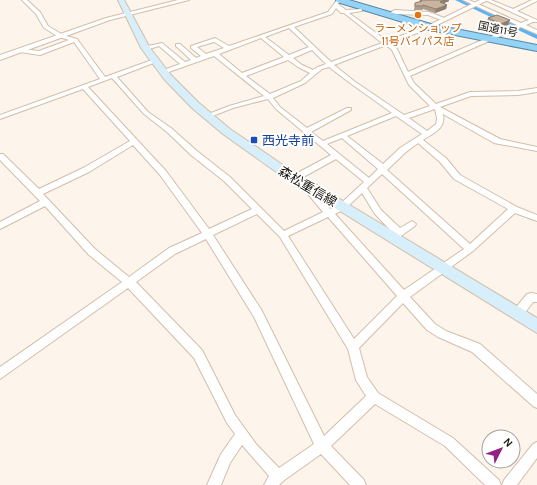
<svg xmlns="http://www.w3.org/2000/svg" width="537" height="485" viewBox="0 0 537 485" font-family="Karla,'Noto Sans JP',sans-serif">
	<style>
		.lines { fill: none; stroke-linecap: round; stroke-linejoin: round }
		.river { fill: #59b3f6; fill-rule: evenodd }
		.minor-casing { stroke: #d2bea8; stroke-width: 2 }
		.tertiary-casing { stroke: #d2bea8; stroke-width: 2 }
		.secondary-casing { stroke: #d2bea8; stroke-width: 2 }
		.trunk-casing { stroke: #5788a1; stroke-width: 2 }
		.minor { fill: #fff; fill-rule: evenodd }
		.tertiary { fill: #fff; fill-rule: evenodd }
		.secondary { fill: #d7eefb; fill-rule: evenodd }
		.trunk { fill: #94d3f6; fill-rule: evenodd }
		.wall { fill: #ad9c89 }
		.shaded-wall { fill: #8d7f6f }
		.building { fill: #c9b59f; stroke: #8d7f6f }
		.food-dot { fill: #e8710a; stroke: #fff; stroke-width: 1.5 }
		.transit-dot { fill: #1a4fb4; stroke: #fff; stroke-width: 1.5 }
		.labels { text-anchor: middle; stroke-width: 4; stroke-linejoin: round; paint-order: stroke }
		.far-food-label { font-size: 11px; fill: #c56008; stroke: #fff }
		.far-street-label { font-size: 11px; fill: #171109; stroke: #fff }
		.transit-label { font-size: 13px; fill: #164399; stroke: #fff; text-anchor: start }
		.street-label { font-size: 13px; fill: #171109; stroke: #fff }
	</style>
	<rect width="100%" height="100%" fill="#fdf4eb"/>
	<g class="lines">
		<polygon class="river" points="455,0 466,0 537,32 537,39"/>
		<defs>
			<g id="minor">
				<path d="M22,0H27L40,12L48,26L63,35L77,39L105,77L152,60H156V62L117,77L148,112L171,128L197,151L230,177L284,231L323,212L308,194L310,187H316V193L330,209L339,205L364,182L336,159L298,180H292L291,178L292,176L331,155L276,109L268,99L233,108L210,117H206V115L229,106L264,96L214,56L163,74L160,72L161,71L180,64L159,46L146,50L144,49V47L162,43L185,62L191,60L176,46V44H180L196,58L201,56L191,48V46L215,38L229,46L328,12L337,0H341L338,4L346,10L362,9V11L349,13L387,41L427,26H431V28L390,43L397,49L408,72L517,25L463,0H469L521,23L529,20L485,0H491L513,9L532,0H537V1L517,11L537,20V22H533L526,25L537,30V34L521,27L410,76L414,83L436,104L470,92L518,91L537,88V92L518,95L471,96L440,107L500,139L537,147V151L494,143L443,114C446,129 433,133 423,140L446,158L460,175L517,207L537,215V221L515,213L473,251L410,297L435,324L446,331L480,344L537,394V408L533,406L472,352L438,337L427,330L403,303L359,348L367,377L378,393L453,438L499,480L501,485H485L445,446L375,404L331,446L364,480L366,485H350L321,454L283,481L279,485H264L269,476L242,445L230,463L221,485H207L221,454L235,434L227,423L194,358L128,288L0,379V367L122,282L89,255L45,206L0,229V222L40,201L0,160V154H3L39,189L83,168L130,141L83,89L0,119V115L100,79L74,42L40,55L20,52L19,51L22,49L39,51L69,40L59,37L44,28L36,14ZM336,8L341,13H344L382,43L331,62L294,27L332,14ZM289,28L309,47L289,55L265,37ZM261,38L284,57L242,73L219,54ZM214,42L224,48L206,54L197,47ZM386,45L392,50L409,85L430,106L404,115L354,81L334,65ZM312,50L326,64L318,67L313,70L302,65L293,58ZM288,60L298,67L310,73L301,81L270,94L246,76ZM329,67L350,83L392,113L323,141L311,132L351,110V108H347L307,128L280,107L273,98L305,83L322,69ZM112,78L144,114L167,132L191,155L224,181L252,209L209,229L166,171L88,87ZM435,109L437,118L436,124L427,131L409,118ZM396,116L422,134L400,148L383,164L347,136ZM342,138L378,169L369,178L327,144ZM418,143L440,162L454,179L508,209L470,244L387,170L406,152ZM133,145L160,175L202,233L169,248L129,277L95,249L43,194L89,172ZM382,174L464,249L404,290L335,214L345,209L362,193L375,214L393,233L391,236L392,238H398L415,226L416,224L412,221L400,228L381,210L367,188ZM257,214L280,237L348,349L356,380L366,396L324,436L262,311L213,235ZM328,217L397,296L354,339L288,236ZM206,239L254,317L314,444L279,468L256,444L235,415L202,350L136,282L175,254Z"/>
				<polygon points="395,10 429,12 447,19 444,21 428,15 391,14 391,12"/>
				<path d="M531,293L537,294V302H533C528,308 522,320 513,317L512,314L513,311L527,294Z"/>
				<polygon points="537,442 537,458 517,485 502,485 504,480 533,444"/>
			</g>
			<g id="tertiary">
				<polygon points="178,0 189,0 110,20 0,60 0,55 106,18"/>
				<polygon points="480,0 488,0 431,28 427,28 425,27"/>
			</g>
			<polygon id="secondary" points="118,0 124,0 150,48 171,75 199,103 230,129 280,163 537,318 537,333 272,169 223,134 192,108 164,79 141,48"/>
			<polygon id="trunk" points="336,0 349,0 431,24 537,45 537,51 429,30 337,2"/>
		</defs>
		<use href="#minor" class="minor-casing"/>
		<use href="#tertiary" class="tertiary-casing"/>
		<use href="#secondary" class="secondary-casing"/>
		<use href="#trunk" class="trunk-casing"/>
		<use href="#minor" class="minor"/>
		<use href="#tertiary" class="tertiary"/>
		<use href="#secondary" class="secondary"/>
		<use href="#trunk" class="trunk"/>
	</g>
	<g class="wall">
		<polygon points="420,0 449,1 444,3 447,5 446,9 435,13 423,9 422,10 414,10 415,3 419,2"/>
		<polygon points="488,18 510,20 507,26 498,30 486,25"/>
	</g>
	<g class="shaded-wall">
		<polygon points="443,0 449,0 449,1 438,6 440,2"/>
		<polygon points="447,5 446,9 435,13 436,9"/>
		<polygon points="510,20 507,26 498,30 501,24"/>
	</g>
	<g class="building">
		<polygon points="420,0 443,0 440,2 447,5 436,9 423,5 423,6 415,6 415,3 422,1"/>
		<polygon points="497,15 510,20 501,24 488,18"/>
	</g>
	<circle class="food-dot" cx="418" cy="15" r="4"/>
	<rect class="transit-dot" x="250" y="136" width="8" height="8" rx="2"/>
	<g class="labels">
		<g class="far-food-label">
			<text x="418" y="32">ラーメンショップ<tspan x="418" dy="13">11号バイパス店</tspan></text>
		</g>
		<g class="far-street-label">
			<text transform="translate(498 29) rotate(11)" y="4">国道11号</text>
		</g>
		<g class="transit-label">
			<text x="262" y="145">西光寺前</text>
		</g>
		<g class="street-label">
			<text transform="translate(308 186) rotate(31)" y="5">森松重信線</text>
		</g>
	</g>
	<g transform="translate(501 449) rotate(48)"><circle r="19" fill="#ffffff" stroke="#a2a09d"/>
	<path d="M0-3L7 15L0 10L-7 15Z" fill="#912182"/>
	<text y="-6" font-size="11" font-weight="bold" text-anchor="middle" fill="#171109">N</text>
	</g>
</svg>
